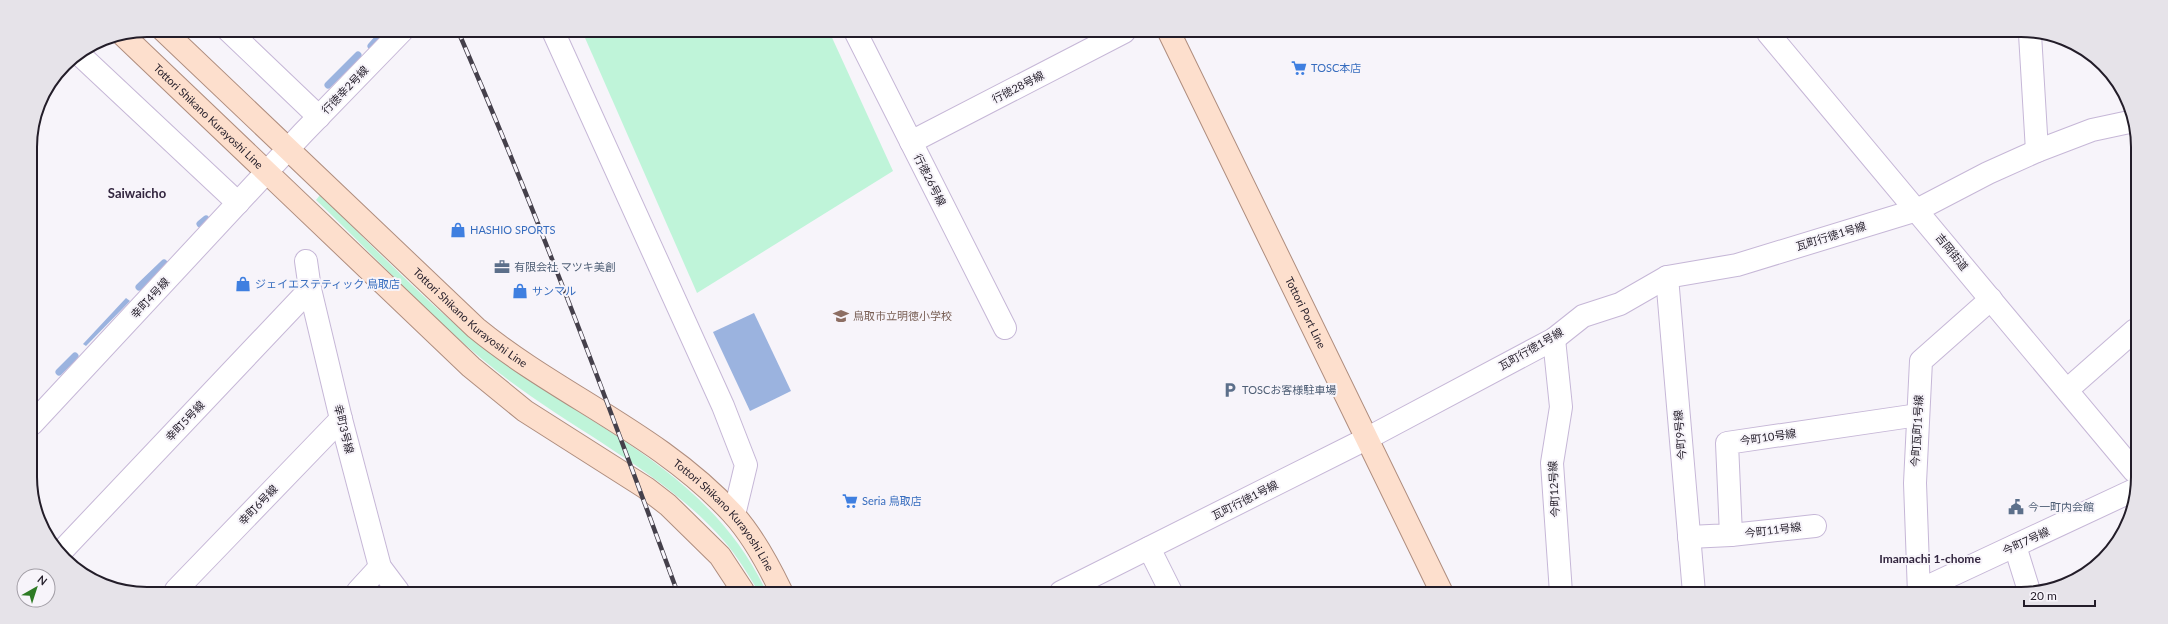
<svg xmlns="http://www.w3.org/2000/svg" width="2168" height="624" viewBox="0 0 2168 624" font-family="Lato,'Noto Sans JP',sans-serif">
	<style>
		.green { fill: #bff4d9 }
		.water { fill: #9bb3df }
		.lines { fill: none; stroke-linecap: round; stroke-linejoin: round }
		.stream { stroke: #9bb3df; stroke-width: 7 }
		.minor-casing { stroke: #c6b7d7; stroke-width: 24 }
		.major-casing { stroke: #af8d7e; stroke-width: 24 }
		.minor { stroke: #fff; stroke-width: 22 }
		.major { stroke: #fddfcd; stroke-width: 22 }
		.rail-casing { stroke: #45404b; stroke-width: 4.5 }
		.rail { stroke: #f7f4fa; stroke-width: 3; stroke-dasharray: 9; stroke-linecap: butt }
		.labels { text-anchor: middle; stroke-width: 4; stroke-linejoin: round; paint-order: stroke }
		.shop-label { font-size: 11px; fill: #366cbe; stroke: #f7f4fa; text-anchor: start }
		.street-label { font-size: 11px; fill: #231d29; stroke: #f7f4fa }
		.service-label { font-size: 11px; fill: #4e5e75; stroke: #f7f4fa; text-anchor: start }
		.education-label { font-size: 11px; fill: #785e54; stroke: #f7f4fa; text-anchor: start }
		.neighbourhood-label { font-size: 12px; font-weight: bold; fill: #33263f; stroke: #f7f4fa }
		.quarter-label { font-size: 13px; font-weight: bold; fill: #33263f; stroke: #f7f4fa }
		.rim { fill: none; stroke: #231d29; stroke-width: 2 }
	</style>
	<rect width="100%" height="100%" fill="#f7f4fa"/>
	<g class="green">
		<polygon points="582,31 829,31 893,171 697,293"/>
		<path d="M320,195C375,248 428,305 488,351C588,427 709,470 766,591H758C748,574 737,556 724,541C662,470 572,430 498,372C432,320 376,257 316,200Z"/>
	</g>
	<g class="water">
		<polygon points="126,298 130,301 86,346 83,344"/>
		<polygon points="754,313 791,391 750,411 713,332"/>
	</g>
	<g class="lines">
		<g class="stream">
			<polyline points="371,46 385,30"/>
			<polyline points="328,85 358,55"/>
			<polyline points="200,224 206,219"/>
			<polyline points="139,287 164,263"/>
			<polyline points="59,372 75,356"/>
		</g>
		<defs>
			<g id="minor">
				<polyline points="228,30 319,117"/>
				<polyline points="553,31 723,406 746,465 734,515"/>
				<polyline points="855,31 1005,328"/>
				<polyline points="1768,33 2134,471"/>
				<polyline points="2030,34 2037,151"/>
				<polyline points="79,54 238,203"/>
				<polyline points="911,142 1124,32"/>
				<polyline points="306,261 310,289 341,419 380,567 398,591"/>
				<polyline points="1667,277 1694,593"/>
				<polyline points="1554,339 1561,407 1552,463 1561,593"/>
				<polyline points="2067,390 2135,330"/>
				<polyline points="32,424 303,133 402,31"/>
				<polyline points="1731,535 1815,526"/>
				<polyline points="1689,537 1731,535 1727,443 1918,415"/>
				<polyline points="2015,546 2030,594"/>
				<polyline points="1149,548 1171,592"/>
				<polyline points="59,554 310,289"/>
				<polyline points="176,590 341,419"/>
				<polyline points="358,591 380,567"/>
				<polyline points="1918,591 2134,490"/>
				<polyline points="1061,592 1366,439 1554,339 1583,316 1620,304 1667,277 1737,265 1917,210 1988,173 2037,151 2092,130 2134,121"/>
				<polyline points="1919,594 1915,483 1921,361 1991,299"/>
			</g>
			<g id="major">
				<path id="s1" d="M163,30L476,328C558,395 661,435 733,514C753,536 768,564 781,591"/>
				<path id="s2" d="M1169,32L1442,593"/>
				<path id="s3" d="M123,35L471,367L525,411L646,488L668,505L720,556L743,591"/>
			</g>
		</defs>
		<use href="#minor" class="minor-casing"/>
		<use href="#major" class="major-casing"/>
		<use href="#minor" class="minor"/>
		<use href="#major" class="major"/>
		<defs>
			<path id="rail" d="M458,31C538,215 608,403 677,591"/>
		</defs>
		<use href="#rail" class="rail-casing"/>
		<use href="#rail" class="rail"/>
	</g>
	<defs>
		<symbol id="supermarket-bare" viewBox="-9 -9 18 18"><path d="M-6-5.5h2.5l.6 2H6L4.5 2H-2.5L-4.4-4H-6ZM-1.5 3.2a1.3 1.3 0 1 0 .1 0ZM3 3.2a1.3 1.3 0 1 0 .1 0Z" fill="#3f7fe0" stroke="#f7f4fa" stroke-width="2.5" paint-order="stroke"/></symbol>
		<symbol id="shop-bare" viewBox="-9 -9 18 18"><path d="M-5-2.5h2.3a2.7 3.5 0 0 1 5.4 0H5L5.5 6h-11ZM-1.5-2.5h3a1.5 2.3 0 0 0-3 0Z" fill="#3f7fe0" stroke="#f7f4fa" stroke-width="2.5" paint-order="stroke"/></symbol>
		<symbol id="office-bare" viewBox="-9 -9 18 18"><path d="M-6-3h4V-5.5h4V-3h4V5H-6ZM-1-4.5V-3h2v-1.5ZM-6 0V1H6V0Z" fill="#5c6f8a" stroke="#f7f4fa" stroke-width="2.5" paint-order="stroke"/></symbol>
		<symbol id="school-bare" viewBox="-9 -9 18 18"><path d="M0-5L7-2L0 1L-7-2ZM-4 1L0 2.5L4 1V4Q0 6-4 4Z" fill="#8d6e63" stroke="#f7f4fa" stroke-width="2.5" paint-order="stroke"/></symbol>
		<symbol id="parking-bare" viewBox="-9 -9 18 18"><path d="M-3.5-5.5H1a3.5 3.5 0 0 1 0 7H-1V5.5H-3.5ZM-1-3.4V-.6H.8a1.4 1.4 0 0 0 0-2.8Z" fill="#5c6f8a" stroke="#f7f4fa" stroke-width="2.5" paint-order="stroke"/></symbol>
		<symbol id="civic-bare" viewBox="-9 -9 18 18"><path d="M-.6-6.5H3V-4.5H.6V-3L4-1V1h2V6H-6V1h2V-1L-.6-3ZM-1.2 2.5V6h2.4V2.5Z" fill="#5c6f8a" stroke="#f7f4fa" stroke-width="2.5" paint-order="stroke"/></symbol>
	</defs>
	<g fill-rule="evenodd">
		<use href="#supermarket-bare" x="1288" y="57" width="22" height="22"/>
		<use href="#shop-bare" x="447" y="219" width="22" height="22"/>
		<use href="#office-bare" x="491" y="256" width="22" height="22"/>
		<use href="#shop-bare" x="232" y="273" width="22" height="22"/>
		<use href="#shop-bare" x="509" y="280" width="22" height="22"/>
		<use href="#school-bare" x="830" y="305" width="22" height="22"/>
		<use href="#parking-bare" x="1219" y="379" width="22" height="22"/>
		<use href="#supermarket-bare" x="839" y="490" width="22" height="22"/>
		<use href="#civic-bare" x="2005" y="496" width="22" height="22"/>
	</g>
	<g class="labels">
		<g class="shop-label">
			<text x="1311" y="72">TOSC本店</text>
			<text x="470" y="234">HASHIO SPORTS</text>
			<text x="255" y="288">ジェイエステティック 鳥取店</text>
			<text x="532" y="295">サンマル</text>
			<text x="862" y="505">Seria 鳥取店</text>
		</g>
		<g class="street-label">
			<text transform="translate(1018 87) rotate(-27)" y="4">行徳28号線</text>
			<text transform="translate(345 90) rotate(-46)" y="4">行徳幸2号線</text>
			<text dy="4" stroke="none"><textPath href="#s3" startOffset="118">Tottori Shikano Kurayoshi Line</textPath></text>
			<text transform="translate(930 180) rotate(63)" y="4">行徳26号線</text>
			<text transform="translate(1831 236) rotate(-17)" y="4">瓦町行徳1号線</text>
			<text transform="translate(1952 252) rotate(51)" y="4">吉岡街道</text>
			<text transform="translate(150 298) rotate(-47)" y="4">幸町4号線</text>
			<text dy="4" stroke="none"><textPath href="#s2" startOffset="312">Tottori Port Line</textPath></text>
			<text dy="4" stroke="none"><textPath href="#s1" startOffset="421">Tottori Shikano Kurayoshi Line</textPath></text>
			<text transform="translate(1531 349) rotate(-30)" y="4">瓦町行徳1号線</text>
			<text transform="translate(185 421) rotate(-46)" y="4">幸町5号線</text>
			<text transform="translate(344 429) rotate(76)" y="4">幸町3号線</text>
			<text transform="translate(1917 431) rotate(-87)" y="4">今町瓦町1号線</text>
			<text transform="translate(1680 435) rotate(-95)" y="4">今町9号線</text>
			<text transform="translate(1768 437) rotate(-8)" y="4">今町10号線</text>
			<text transform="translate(1554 489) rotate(-93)" y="4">今町12号線</text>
			<text transform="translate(1245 500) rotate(-27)" y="4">瓦町行徳1号線</text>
			<text transform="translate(258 505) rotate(-46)" y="4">幸町6号線</text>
			<text dy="4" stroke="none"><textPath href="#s1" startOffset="745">Tottori Shikano Kurayoshi Line</textPath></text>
			<text transform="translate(1773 530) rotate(-7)" y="4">今町11号線</text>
			<text transform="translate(2026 541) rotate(-25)" y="4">今町7号線</text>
		</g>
		<g class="service-label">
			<text x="514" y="271">有限会社 マツキ美創</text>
			<text x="1242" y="394">TOSCお客様駐車場</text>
			<text x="2028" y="511">今一町内会館</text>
		</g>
		<g class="education-label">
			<text x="853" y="320">鳥取市立明徳小学校</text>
		</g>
		<g class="neighbourhood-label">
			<text x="1930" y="563">Imamachi 1-chome</text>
		</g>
		<g class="quarter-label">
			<text x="137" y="198">Saiwaicho</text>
		</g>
	</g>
	<path d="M0 0H2168V624H0ZM147 37H2021A110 110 0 0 1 2131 147V477A110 110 0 0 1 2021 587H147A110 110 0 0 1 37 477V147A110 110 0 0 1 147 37Z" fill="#e6e3e9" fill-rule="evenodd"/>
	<path class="rim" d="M147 37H2021A110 110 0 0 1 2131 147V477A110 110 0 0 1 2021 587H147A110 110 0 0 1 37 477V147A110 110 0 0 1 147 37Z"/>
	<g transform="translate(36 588) rotate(39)"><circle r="19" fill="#f7f4fa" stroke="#a29ea6"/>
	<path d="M0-3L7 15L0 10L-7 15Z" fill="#2d7b24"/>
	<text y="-6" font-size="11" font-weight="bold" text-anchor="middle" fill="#231d29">N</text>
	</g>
	<path d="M2024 600v6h71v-6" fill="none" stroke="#231d29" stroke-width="2"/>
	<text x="2030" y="600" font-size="12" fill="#231d29" stroke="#f7f4fa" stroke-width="3" paint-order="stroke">20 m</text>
</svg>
